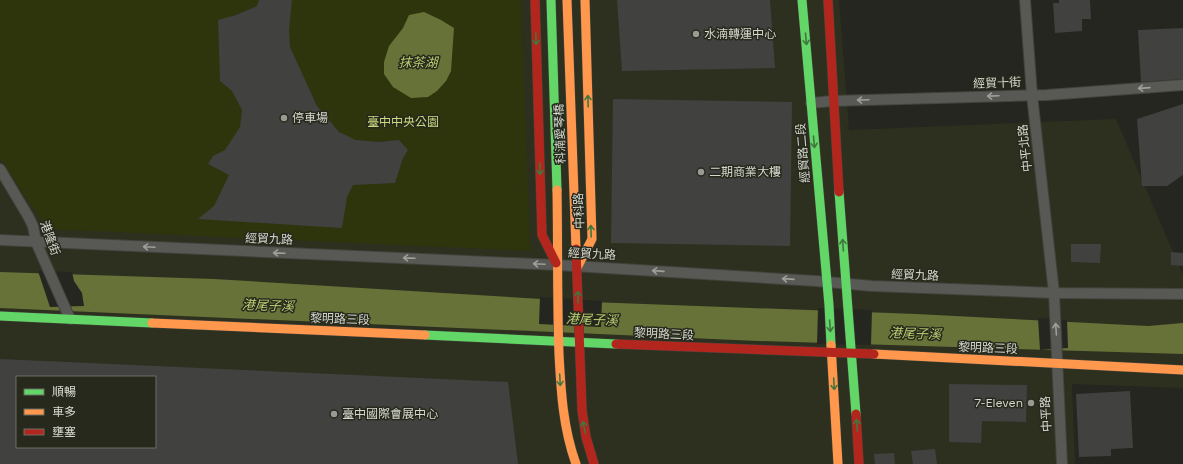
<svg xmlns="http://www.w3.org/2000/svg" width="1183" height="464" viewBox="0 0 1183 464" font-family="'Space Grotesk','Noto Sans TC',sans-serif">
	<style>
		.built { fill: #2d301f; fill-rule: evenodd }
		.green { fill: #2e340c }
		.water { fill: #677238 }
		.pier { fill: #25261f }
		.building { fill: #414140; fill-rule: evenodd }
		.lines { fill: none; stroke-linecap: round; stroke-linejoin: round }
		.street-casing { stroke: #42433d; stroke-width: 12 }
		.fast-casing { stroke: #42433d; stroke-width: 10 }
		.slow-casing { stroke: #42433d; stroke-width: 10 }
		.jam-casing { stroke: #42433d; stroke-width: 10 }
		.street { stroke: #585955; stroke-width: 10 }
		.fast { stroke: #63d668; stroke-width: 9 }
		.slow { stroke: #ff974d; stroke-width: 9 }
		.jam { stroke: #b3261e; stroke-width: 9 }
		.oneway { stroke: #41773e }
		.oneway2 { stroke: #9e9f99 }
		.poi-dot { fill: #999a92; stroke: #26291c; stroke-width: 1.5 }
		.labels { text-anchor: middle; stroke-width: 3; stroke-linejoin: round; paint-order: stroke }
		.poi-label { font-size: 12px; fill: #d7d9d0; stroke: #26291c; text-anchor: start }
		.street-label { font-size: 12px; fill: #d7d9d0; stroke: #26291c }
		.park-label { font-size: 12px; fill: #c9da7f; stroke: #26291c }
		.water-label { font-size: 13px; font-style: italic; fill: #bccd72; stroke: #26291c }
	</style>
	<rect width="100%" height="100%" fill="#25261f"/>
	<path class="built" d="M0,0H839L849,130L1116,119L1183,275V388L1072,384L1075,464H0ZM17,377H155V447H17Z"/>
	<polygon class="green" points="0,0 521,0 530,251 47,229 0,158"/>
	<g class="water">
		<polygon points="424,12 441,20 454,28 451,71 446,81 437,91 428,97 411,98 393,87 384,74 384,62 389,46 403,28 409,15"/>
		<polygon points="0,272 214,279 591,302 916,314 1148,326 1183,323 1183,354 758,341 0,308"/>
	</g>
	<g class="pier">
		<polygon points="38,271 72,272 74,281 82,293 84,306 50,307"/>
		<polygon points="540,297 602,301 601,327 539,324"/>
		<polygon points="818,308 872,310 871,345 817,344"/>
		<polygon points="1038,318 1067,320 1068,348 1040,350"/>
	</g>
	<g class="building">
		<polygon points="259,0 292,0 289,30 290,47 317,106 339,132 356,140 379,142 399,140 408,150 403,158 395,183 353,185 347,197 342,228 198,219 214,206 229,175 208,164 213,156 225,150 240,127 242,110 232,91 220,81 218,20 236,15 257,6"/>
		<polygon points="617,0 770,0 775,68 622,71"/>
		<polygon points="1059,0 1090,0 1091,19 1082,19 1082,31 1055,33 1053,3 1059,3"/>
		<polygon points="1183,28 1183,79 1141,82 1138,30"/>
		<polygon points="613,99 792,102 790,246 611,243"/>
		<polygon points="1183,104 1183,175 1167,186 1142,186 1137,119"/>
		<polygon points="1071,244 1101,244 1100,263 1071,262"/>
		<polygon points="1171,252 1183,253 1183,266 1171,265"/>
		<path d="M0,359L508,382L518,464H0ZM17,377H155V447H17Z"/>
		<polygon points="949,384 1027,385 1026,422 982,421 981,443 949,442"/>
		<polygon points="1130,391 1133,448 1111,449 1111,456 1079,457 1076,394"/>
		<polygon points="935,449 937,464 913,464 911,451"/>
		<polygon points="894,453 895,464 875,464 874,454"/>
	</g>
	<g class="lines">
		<defs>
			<g id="street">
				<polyline points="1025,0 1032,95 1054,293 1062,464"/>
				<polyline points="811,103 832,101 1047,95 1183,85"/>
				<polyline points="0,169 28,216 33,226 36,242 70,319"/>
				<polyline points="0,240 557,265 816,281 872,286 1054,293 1183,294"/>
			</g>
			<g id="fast">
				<polyline points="551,0 557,190"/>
				<polyline points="802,0 829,305 831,345"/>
				<polyline points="839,192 856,414"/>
				<polyline points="0,316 152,323"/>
				<polyline points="425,335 616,344"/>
			</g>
			<g id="slow">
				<polyline points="567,0 576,249"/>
				<path d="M557,190C558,244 557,299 559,354C561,392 563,428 576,464"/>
				<polyline points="578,266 592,239 585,0"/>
				<polyline points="152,323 425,335"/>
				<polyline points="831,345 838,464"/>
				<polyline points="874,354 1183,370"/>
			</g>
			<g id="jam">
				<polyline points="535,0 542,235 556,263"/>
				<polyline points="828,0 839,192"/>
				<polyline points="576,249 582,410 586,437 594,464"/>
				<polyline points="616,344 874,354"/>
				<polyline points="856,414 859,464"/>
			</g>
		</defs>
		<use href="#street" class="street-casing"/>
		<use href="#fast" class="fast-casing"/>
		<use href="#slow" class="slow-casing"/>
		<use href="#jam" class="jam-casing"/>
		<use href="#street" class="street"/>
		<use href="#fast" class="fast"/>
		<use href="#slow" class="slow"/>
		<use href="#jam" class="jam"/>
	</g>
	<defs><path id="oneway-shaft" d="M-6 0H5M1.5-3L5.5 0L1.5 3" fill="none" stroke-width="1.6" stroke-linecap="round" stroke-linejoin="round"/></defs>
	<g class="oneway">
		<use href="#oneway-shaft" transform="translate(536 39) rotate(88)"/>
		<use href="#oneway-shaft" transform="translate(806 39) rotate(85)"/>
		<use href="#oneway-shaft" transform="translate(588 101) rotate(-92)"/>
		<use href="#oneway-shaft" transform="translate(814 142) rotate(85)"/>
		<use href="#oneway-shaft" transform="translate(540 169) rotate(88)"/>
		<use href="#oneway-shaft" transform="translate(591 231) rotate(-92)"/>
		<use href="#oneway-shaft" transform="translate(843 245) rotate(-94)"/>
		<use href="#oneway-shaft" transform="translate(578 297) rotate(-91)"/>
		<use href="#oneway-shaft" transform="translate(830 326) rotate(86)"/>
		<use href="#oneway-shaft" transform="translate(560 380) rotate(87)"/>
		<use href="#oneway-shaft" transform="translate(834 384) rotate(87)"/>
		<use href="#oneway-shaft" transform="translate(857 425) rotate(-94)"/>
		<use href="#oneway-shaft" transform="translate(584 427) rotate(-101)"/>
	</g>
	<g class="oneway2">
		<use href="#oneway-shaft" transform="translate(1144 88) rotate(176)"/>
		<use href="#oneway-shaft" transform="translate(993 96) rotate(178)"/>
		<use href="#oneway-shaft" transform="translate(863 100) rotate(178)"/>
		<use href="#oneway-shaft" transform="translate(149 247) rotate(-177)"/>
		<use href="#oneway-shaft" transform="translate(279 253) rotate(-178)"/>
		<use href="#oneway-shaft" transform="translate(409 258) rotate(-178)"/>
		<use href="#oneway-shaft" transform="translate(539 264) rotate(-177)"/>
		<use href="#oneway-shaft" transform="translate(658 271) rotate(-176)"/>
		<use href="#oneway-shaft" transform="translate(788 279) rotate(-176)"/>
		<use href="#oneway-shaft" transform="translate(1056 329) rotate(-94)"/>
	</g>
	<g class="poi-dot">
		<circle cx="696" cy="34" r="4"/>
		<circle cx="284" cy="118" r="4"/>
		<circle cx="701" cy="172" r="4"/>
		<circle cx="1031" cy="403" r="4"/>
		<circle cx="334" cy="414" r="4"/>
	</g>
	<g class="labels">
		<g class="poi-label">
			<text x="704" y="38">水湳轉運中心</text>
			<text x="292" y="122">停車場</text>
			<text x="709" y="176">二期商業大樓</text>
			<text x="1023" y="407" text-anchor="end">7-Eleven</text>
			<text x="342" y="418">臺中國際會展中心</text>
		</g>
		<g class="street-label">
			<text transform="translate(997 83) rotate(-2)" y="4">經貿十街</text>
			<text transform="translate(560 134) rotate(-92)" y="4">科湳愛琴橋</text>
			<text transform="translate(1025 148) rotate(-96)" y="4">中平北路</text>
			<text transform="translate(803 153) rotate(-95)" y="4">經貿路二段</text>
			<text transform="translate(579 211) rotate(-92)" y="4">中科路</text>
			<text transform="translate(50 238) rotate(70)" y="4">港隆街</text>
			<text transform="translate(269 239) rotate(2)" y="4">經貿九路</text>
			<text transform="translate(592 254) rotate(3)" y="4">經貿九路</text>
			<text transform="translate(915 275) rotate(2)" y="4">經貿九路</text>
			<text transform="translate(340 319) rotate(2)" y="4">黎明路三段</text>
			<text transform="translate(664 334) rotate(3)" y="4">黎明路三段</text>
			<text transform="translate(988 348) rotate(2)" y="4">黎明路三段</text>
			<text transform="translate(1046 414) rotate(-93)" y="4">中平路</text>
		</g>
		<g class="park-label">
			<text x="403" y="126">臺中中央公園</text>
		</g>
		<g class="water-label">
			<text x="418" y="67">抹茶湖</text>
			<text transform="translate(268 305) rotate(2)" y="5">港尾子溪</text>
			<text transform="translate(592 319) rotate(2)" y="5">港尾子溪</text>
			<text transform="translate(915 333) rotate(2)" y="5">港尾子溪</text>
		</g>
	</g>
	<rect x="16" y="376" width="140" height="72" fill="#26291c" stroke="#6d6f64"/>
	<rect x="24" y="389" width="20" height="6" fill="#63d668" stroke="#6d6f64"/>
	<text x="52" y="396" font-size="12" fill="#d7d9d0">順暢</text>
	<rect x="24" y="409" width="20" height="6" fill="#ff974d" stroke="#6d6f64"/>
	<text x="52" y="416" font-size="12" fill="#d7d9d0">車多</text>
	<rect x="24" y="429" width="20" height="6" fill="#b3261e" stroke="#6d6f64"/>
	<text x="52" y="436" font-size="12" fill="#d7d9d0">壅塞</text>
</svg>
